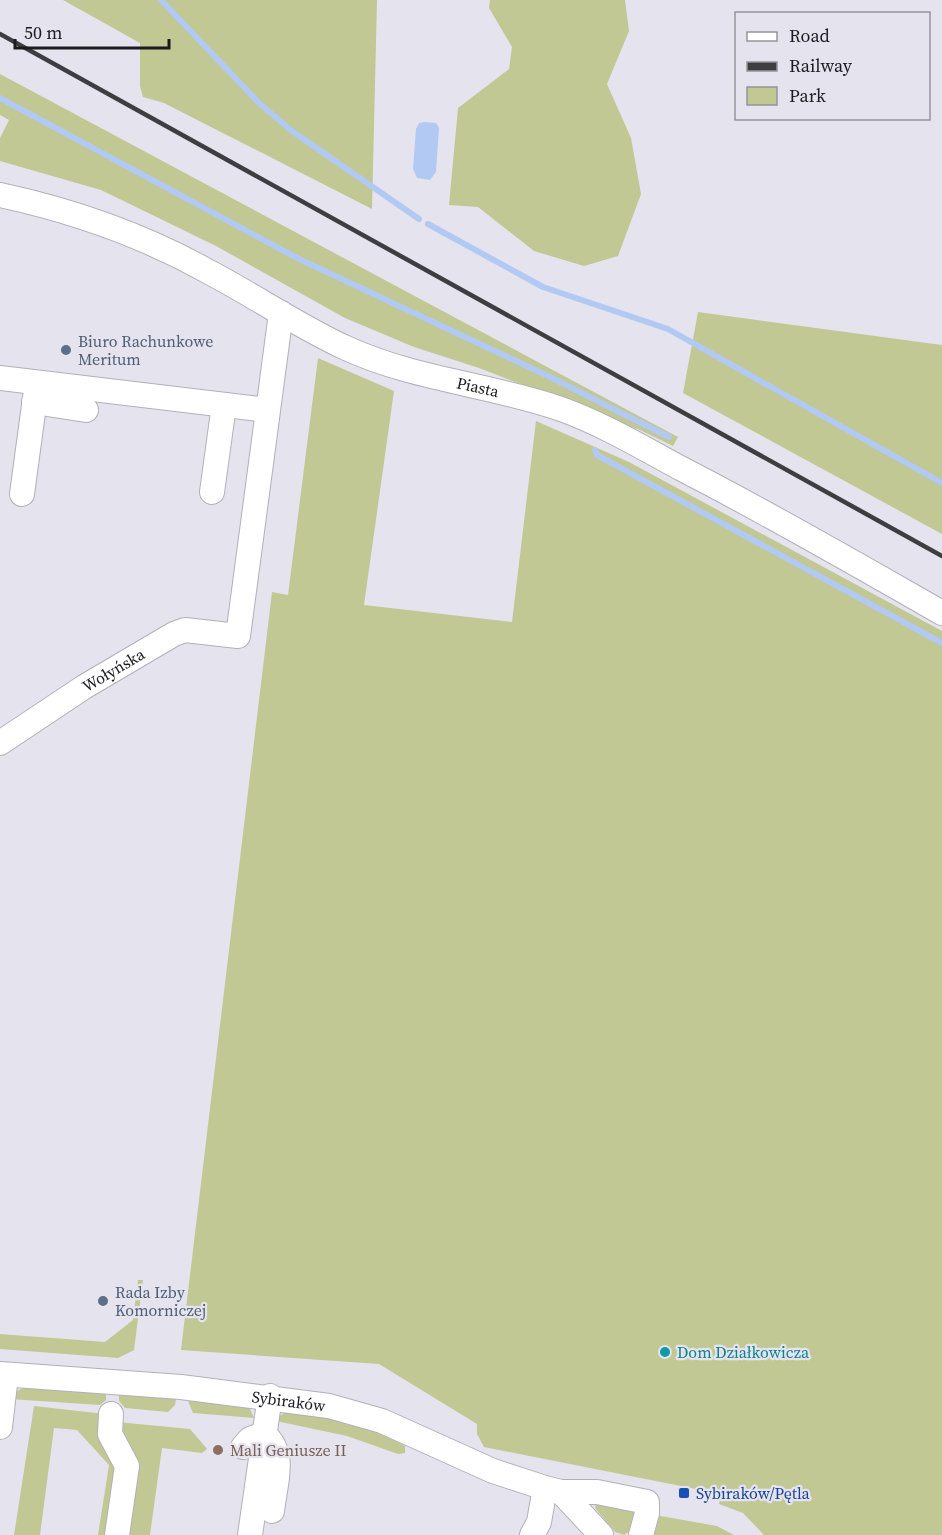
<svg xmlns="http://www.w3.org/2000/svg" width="942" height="1535" viewBox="0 0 942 1535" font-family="'Source Serif 4',serif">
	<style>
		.green { fill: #c1c894 }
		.water { fill: #b1c9f3 }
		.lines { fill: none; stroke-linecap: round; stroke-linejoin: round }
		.stream { stroke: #b1c9f3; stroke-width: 6 }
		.street-casing { stroke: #b1b0ba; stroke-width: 26 }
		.street { stroke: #fff; stroke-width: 24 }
		.rail { stroke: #3d3d42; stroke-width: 4.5 }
		.service-dot { fill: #5c6f8a; stroke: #e5e4ee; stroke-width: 2 }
		.culture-dot { fill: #0f9aa8; stroke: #e5e4ee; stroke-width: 2 }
		.education-dot { fill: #8d6e63; stroke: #e5e4ee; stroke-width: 2 }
		.transit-dot { fill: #1a4fb4; stroke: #e5e4ee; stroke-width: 2 }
		.labels { text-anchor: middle; stroke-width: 4.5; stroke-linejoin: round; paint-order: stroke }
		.service-label { font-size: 16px; fill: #4e5e75; stroke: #e5e4ee; text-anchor: start }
		.street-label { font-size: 16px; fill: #1b1b1f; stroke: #e5e4ee }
		.culture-label { font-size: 16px; fill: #0d838f; stroke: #e5e4ee; text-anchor: start }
		.education-label { font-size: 16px; fill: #785e54; stroke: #e5e4ee; text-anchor: start }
		.transit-label { font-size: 16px; fill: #164399; stroke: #e5e4ee; text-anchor: start }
	</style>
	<rect width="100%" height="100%" fill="#e5e4ee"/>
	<g class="green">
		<polygon points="63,0 377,0 372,209 164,103 143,97 140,86 140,43"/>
		<polygon points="490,0 625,0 629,31 607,84 631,138 641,194 618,256 584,266 534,251 478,207 449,205 458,108 509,69 512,47 489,8"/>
		<polygon points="0,74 678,437 673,446 640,430 479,368 414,347 345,318 216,246 101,190 0,161 0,138 9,120 0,115"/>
		<polygon points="698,312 942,345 942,534 683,393"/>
		<polygon points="318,358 394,391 364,605 512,622 536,421 629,462 942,631 942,1535 764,1535 743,1513 719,1504 721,1494 484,1447 477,1434 477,1424 379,1364 181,1350 272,592 288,595"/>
		<polygon points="138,1280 143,1280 134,1350 118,1358 0,1349 0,1334 105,1342 133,1320"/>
		<polygon points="23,1388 106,1394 106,1400 100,1405 10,1399 12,1393"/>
		<polygon points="119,1395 176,1399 175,1405 168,1412 125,1408 119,1401"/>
		<polygon points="188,1401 243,1405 249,1407 254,1418 193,1413"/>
		<polygon points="34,1406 105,1414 127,1466 117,1535 98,1535 109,1465 77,1430 54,1428 40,1535 14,1535"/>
		<path d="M290,1410C328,1417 371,1427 405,1446V1453L398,1454L347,1436L276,1421L279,1416Z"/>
		<polygon points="117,1422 190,1429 207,1449 202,1453 162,1448 150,1535 123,1535"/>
		<polygon points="596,1504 631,1511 635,1513 633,1529 624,1535 615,1532 595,1508"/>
		<polygon points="655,1515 717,1526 734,1535 651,1535"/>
	</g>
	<polygon class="water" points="425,122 436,123 439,128 436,172 430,180 417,178 413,169 416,129 419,123"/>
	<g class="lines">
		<g class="stream">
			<polyline points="161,0 260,104 292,131 419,219"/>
			<polyline points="0,98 297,258 546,375 669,437"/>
			<polyline points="428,224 543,287 668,329 942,483"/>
			<polyline points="595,450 597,455 942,643"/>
		</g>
		<defs>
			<g id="street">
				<path id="s1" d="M0,195C74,211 143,235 209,272C255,296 298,326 346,348C416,380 489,384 561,409C603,424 643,448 682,469C770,514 856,564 942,613"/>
				<polyline points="0,378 267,410"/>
				<polyline points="34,402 86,410"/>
				<polyline points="212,492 224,405"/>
				<polyline points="22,494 37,383"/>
				<path id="s2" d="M0,743L84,687L174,634L185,630L238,636L281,313"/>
				<path id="s3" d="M0,1374L181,1387L329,1406L382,1421L493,1471L545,1488L561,1492H597L647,1502V1513L641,1535"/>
				<polyline points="111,1414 110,1434 127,1466 117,1535"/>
				<polyline points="0,1427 6,1375"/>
				<path d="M264,1434C287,1453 275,1484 272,1511"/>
				<polyline points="243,1447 250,1439 264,1434"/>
				<polyline points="561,1492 601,1535"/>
				<polyline points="250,1535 270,1396"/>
				<polyline points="532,1535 539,1522 545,1488"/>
			</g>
		</defs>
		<use href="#street" class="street-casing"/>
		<use href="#street" class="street"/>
		<polyline class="rail" points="0,34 942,556"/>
	</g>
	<g class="service-dot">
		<circle cx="66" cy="350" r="6"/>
		<circle cx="103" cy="1301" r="6"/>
	</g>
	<circle class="culture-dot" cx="665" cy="1352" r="6"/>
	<circle class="education-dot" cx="218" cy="1450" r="6"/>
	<rect class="transit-dot" x="678" y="1487" width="12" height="12" rx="3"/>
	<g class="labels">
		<g class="service-label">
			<text x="78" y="347">Biuro Rachunkowe<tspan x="78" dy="18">Meritum</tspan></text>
			<text x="115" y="1298">Rada Izby<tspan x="115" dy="18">Komorniczej</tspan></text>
		</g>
		<g class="street-label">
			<text dy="6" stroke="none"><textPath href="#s1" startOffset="518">Piasta</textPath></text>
			<text dy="6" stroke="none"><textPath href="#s2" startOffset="135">Wołyńska</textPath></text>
			<text dy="6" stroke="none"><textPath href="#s3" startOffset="290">Sybiraków</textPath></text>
		</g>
		<g class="culture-label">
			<text x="677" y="1358">Dom Działkowicza</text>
		</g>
		<g class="education-label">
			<text x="230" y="1456">Mali Geniusze II</text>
		</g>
		<g class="transit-label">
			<text x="696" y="1499">Sybiraków/Pętla</text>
		</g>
	</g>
	<rect x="735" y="12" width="195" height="108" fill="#e5e4ee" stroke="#94949b" stroke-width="1.5"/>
	<rect x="747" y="32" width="30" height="9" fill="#ffffff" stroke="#94949b" stroke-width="1.5"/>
	<text x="789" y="42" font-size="18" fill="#1b1b1f">Road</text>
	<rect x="747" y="62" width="30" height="9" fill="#3d3d42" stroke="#94949b" stroke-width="1.5"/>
	<text x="789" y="72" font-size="18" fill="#1b1b1f">Railway</text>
	<rect x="747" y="87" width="30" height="18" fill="#c1c894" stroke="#94949b" stroke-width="1.5"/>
	<text x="789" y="102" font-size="18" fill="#1b1b1f">Park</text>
	<path d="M15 39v9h154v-9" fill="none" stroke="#1b1b1f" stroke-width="3"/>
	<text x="24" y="39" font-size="18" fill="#1b1b1f" stroke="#e5e4ee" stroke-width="4.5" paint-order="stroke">50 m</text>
</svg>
